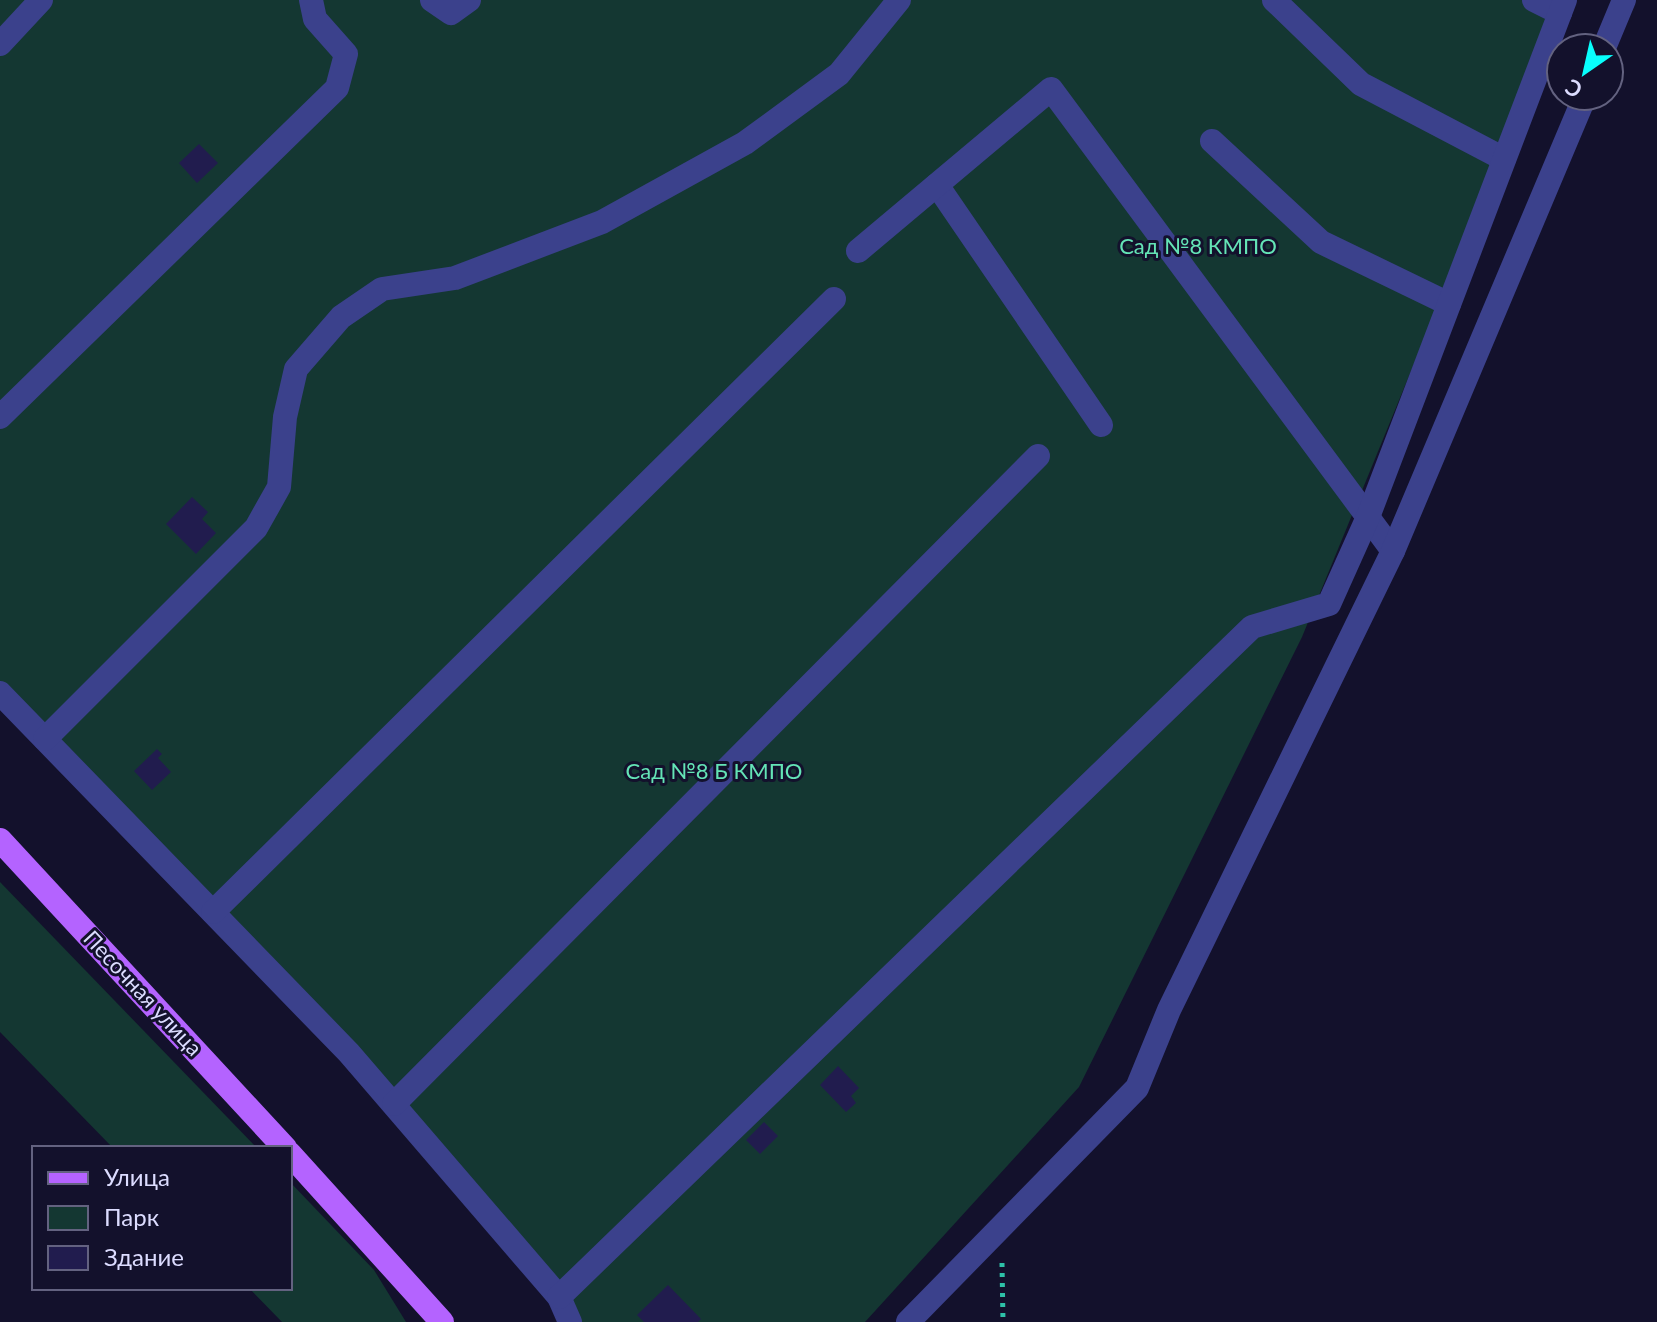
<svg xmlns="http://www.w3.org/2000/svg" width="1657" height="1322" viewBox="0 0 1657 1322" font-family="Lato,sans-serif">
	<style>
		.green { fill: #143732 }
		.building { fill: #211c4e }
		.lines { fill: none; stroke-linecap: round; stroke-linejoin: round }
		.path { stroke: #2ec1a8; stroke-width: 5; stroke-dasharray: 4 6; stroke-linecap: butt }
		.minor { stroke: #3b418c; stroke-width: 24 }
		.major { stroke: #b463ff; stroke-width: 24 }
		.labels { text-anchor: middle; stroke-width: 6; stroke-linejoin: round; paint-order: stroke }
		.park-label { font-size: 22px; fill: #64e4b6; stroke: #13112c }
		.street-label { font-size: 22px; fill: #dcdcff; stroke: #13112c }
	</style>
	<rect width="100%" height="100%" fill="#13112c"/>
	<g class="green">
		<polygon points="0,0 1563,0 1302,637 1079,1087 865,1322 579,1322 562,1284 0,704"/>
		<polygon points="0,882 257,1148 113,1148 0,1032"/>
		<polygon points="290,1182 374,1270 406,1322 282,1322 249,1288 290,1288"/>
	</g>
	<g class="building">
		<polygon points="199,144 218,163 197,183 179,163"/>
		<polygon points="192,497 208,512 202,519 216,533 196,554 166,524"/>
		<polygon points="157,749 162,754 158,758 171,772 152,790 134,771"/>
		<polygon points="838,1066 859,1088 851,1096 856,1103 846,1112 820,1085"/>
		<polygon points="764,1122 778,1136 760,1154 746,1140"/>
		<polygon points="668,1285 701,1319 698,1322 644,1322 637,1315"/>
	</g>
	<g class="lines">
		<polyline class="path" points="1002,1263 1003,1322"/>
		<g class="minor">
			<polyline points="432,0 451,13 469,0"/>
			<polyline points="1274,0 1361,84 1504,159"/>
			<polyline points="1534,0 1560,13"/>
			<polyline points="0,44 41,0"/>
			<polyline points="1604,48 1624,0"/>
			<polyline points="1212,141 1321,242 1449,304"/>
			<polyline points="937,185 1101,425"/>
			<polyline points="858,251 1051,89 1393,551"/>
			<polyline points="0,417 337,88 346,54 315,19 311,0"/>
			<polyline points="0,693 349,1053 559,1297 570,1322"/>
			<polyline points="45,739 256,528 279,487 285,417 296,369 341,317 382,289 455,278 602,222 745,143 839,74 899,0"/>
			<polyline points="213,912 834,299"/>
			<polyline points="394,1104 1038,456"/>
			<polyline points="559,1297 1252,627 1329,604 1368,517 1565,0"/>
			<polyline points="908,1322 1137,1088 1169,1010 1393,551 1585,96"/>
		</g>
		<g class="major">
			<polyline points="0,840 285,1148"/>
			<polyline points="290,1154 442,1322"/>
		</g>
	</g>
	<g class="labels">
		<g class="park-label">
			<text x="1198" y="254">Сад №8 КМПО</text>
			<text x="714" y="779">Сад №8 Б КМПО</text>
		</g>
		<g class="street-label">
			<text transform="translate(143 993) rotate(47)" y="8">Песочная улица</text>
		</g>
	</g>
	<rect x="32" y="1146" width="260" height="144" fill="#13112c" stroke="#636280" stroke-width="2"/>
	<rect x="48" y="1172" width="40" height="12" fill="#b463ff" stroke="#636280" stroke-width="2"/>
	<text x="104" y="1186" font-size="24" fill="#dcdcff">Улица</text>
	<rect x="48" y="1206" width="40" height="24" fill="#143732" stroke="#636280" stroke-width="2"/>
	<text x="104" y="1226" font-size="24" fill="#dcdcff">Парк</text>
	<rect x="48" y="1246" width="40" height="24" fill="#211c4e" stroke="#636280" stroke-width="2"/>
	<text x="104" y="1266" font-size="24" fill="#dcdcff">Здание</text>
	<g transform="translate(1585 72) rotate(214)"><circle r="38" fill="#13112c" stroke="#636280" stroke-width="2"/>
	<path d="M0-6L14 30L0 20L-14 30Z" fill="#08fffd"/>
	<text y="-12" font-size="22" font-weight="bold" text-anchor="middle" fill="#dcdcff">С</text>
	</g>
</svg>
